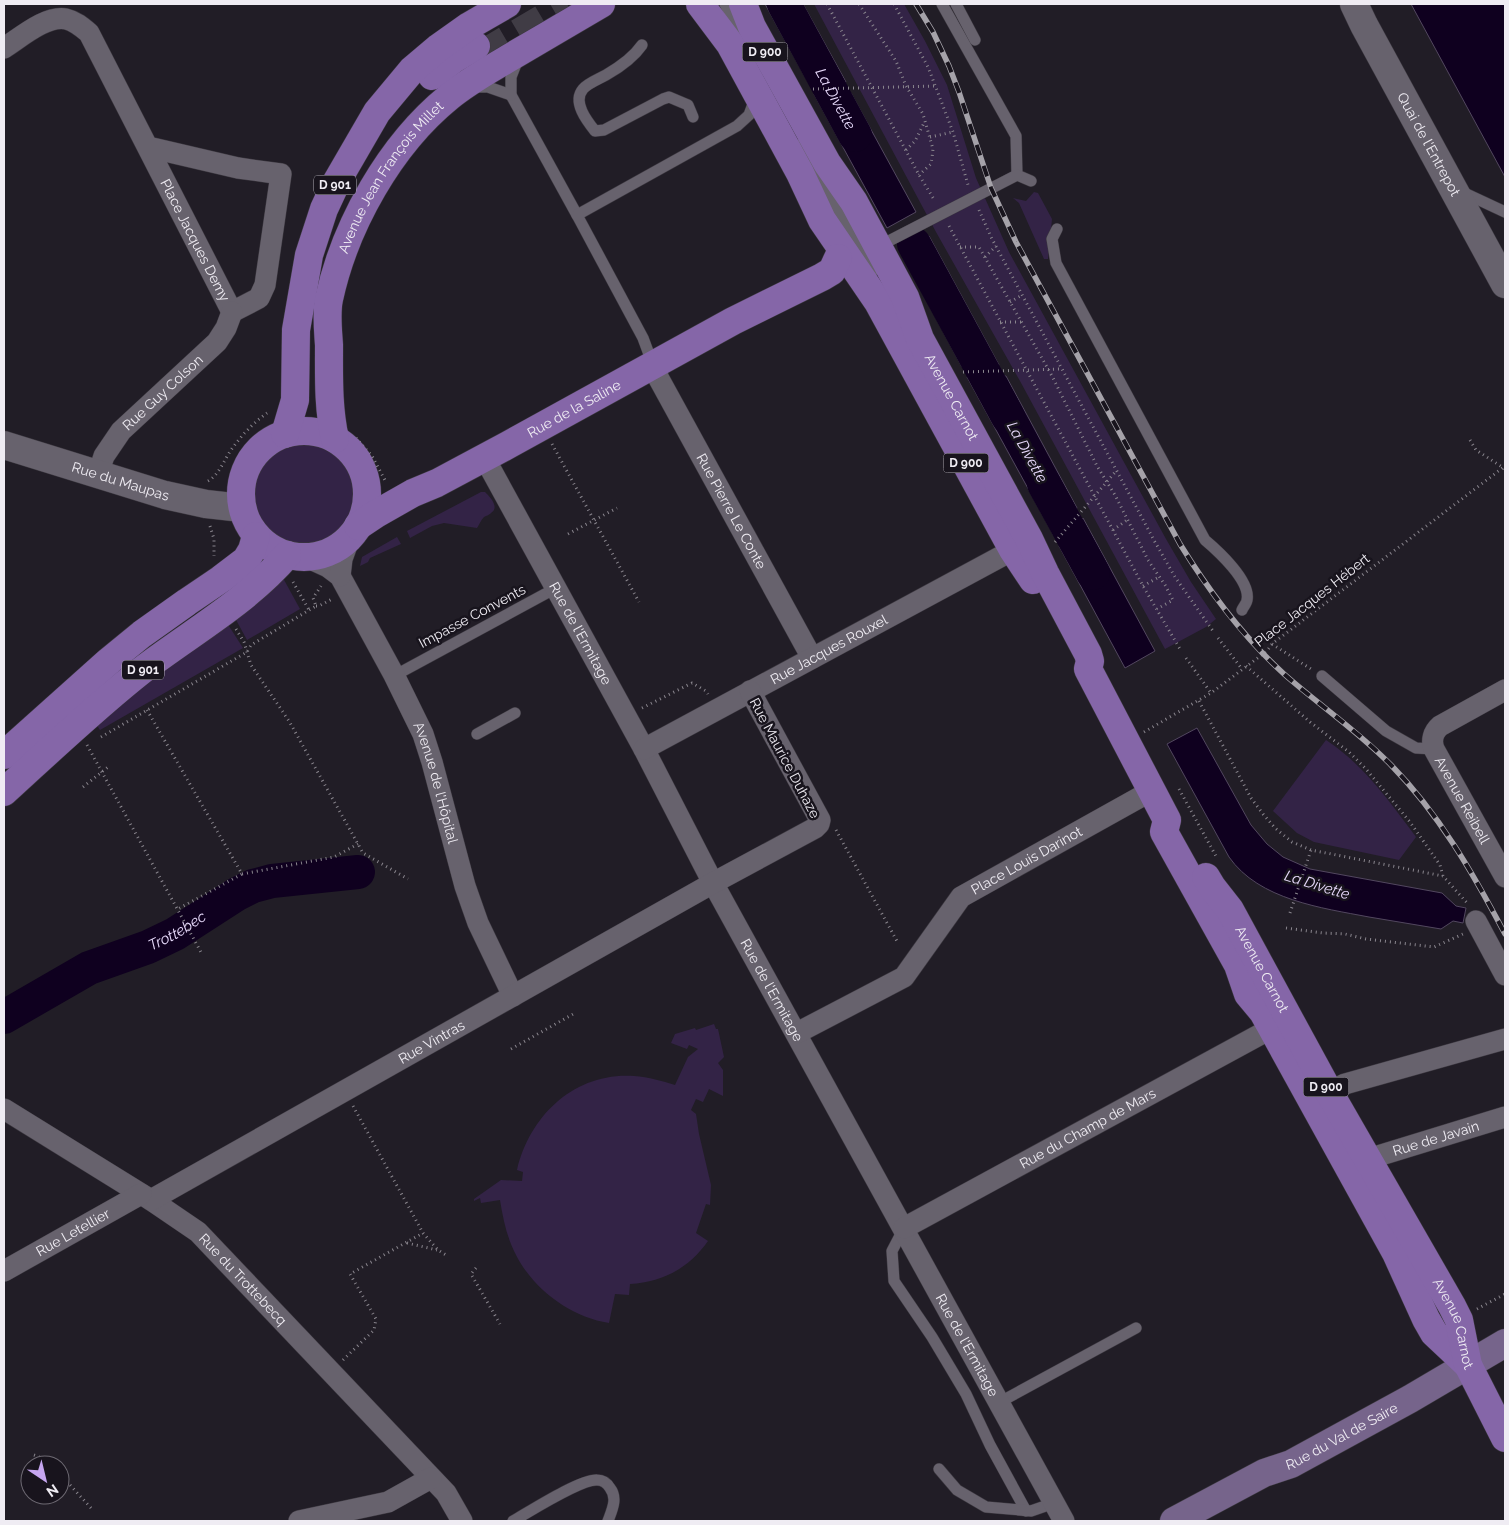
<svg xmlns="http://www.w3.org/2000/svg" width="1509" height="1525" viewBox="0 0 1509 1525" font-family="Raleway,sans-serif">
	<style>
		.green { fill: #332346 }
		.water { fill: #0f001f; stroke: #52475f }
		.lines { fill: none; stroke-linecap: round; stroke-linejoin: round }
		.river { stroke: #0f001f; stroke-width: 34 }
		.primary-tunnel { stroke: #403c45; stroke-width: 28; stroke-dasharray: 28 14; stroke-linecap: butt }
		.service-casing { stroke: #3d3941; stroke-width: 12 }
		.minor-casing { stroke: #3d3941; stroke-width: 22 }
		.tertiary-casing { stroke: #3d3941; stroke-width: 29 }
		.secondary-casing { stroke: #3d3941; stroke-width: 29 }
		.primary-casing { stroke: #3d3941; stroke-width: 29 }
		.path { stroke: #8a868e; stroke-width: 3; stroke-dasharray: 1 4; stroke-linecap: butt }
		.service { stroke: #67626d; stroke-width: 11 }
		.minor { stroke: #67626d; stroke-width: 21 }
		.tertiary { stroke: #67626d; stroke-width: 28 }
		.secondary { stroke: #76648b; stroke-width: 28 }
		.primary { stroke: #8566a8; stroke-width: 28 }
		.rail-casing { stroke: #a5a2a9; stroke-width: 5.5 }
		.rail { stroke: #18141d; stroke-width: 4; stroke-dasharray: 11; stroke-linecap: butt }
		.labels { text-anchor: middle; stroke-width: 5; stroke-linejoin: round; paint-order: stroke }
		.shield { fill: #18141d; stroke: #aeabb3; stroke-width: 1 }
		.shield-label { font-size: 12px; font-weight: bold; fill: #efecf3 }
		.street-label { font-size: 14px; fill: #efecf3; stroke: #18141d }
		.water-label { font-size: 15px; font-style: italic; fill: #eadcfe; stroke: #18141d }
	</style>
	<rect width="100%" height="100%" fill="#211d26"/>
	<g class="green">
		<polygon points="814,4 904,4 925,41 947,85 976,178 1009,252 1166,539 1191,582 1216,619 1206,627 1165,649 1020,381 936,232"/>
		<polygon points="1034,192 1038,193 1052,219 1048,259 1044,259 1019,203 1013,198 1026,201"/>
		<circle cx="304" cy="494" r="51"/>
		<path d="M481,492H485C490,497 500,507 491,513C488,516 487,515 484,517C481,520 479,525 477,528L444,523L432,526L410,538L407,531Z"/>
		<polygon points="397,537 401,544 370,558 368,562 360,566 362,557"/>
		<polygon points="283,578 300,609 247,640 235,618"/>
		<polygon points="227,623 243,648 100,730 96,724 133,690"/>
		<path d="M1326,740C1364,765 1389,801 1416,837L1399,860L1314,842L1297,833L1273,811Z"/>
		<path d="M714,1024L716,1029H718L724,1057L718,1063L723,1070V1096L709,1089L703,1102L696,1099L691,1110L696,1114L699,1134L711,1185L710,1205L706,1204L696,1233L708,1241C689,1268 663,1282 630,1284L629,1295L615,1294L609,1323C571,1317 534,1290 516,1255C507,1238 503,1219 500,1200L481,1203L480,1198L474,1201V1199L501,1180L522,1181L523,1172L517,1170C530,1115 575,1072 634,1076C649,1077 662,1081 675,1085L688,1057L698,1049L689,1045L687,1049L671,1043L675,1034L695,1028L696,1030Z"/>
	</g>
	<g class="water">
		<polygon points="765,4 803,4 846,82 809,84"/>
		<polygon points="1411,4 1505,4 1505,177"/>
		<polygon points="851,93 916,212 887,228 814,94"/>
		<polygon points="929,236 999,365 962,367 900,251"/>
		<polygon points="1006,376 1077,508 1054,536 967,377"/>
		<polygon points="1083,518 1155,651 1125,668 1059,546"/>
		<path d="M1197,728L1251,825L1267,844L1283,857L1310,869L1442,893L1456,906L1466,908L1463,923L1453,921L1441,929C1417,925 1393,921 1369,917C1322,908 1259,900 1229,857L1167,744Z"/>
	</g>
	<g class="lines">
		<g class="river">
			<path id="s1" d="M784,4L855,135"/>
			<polyline points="914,244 1008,417"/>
			<polyline points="1044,484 1093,573"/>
			<path id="s2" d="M4,1017L89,968L148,947L175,934L237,894L253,886L272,881L358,872"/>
		</g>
		<polyline class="primary-tunnel" points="482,54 567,4"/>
		<defs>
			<g id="service">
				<polyline points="725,4 743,37"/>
				<polyline points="942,4 1016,136 1017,175 1031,181"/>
				<polyline points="956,4 975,40"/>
				<path d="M642,45C633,58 620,67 606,75C599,79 588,83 583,89C572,102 587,121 595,131L604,130L663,99L669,97L688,105L693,117"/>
				<polyline points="518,59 511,77 511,95 577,215"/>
				<polyline points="474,87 488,87 511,95"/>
				<polyline points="801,144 872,272"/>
				<polyline points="1460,191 1505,212"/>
				<path d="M1057,229L1052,239L1056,263L1205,540C1218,551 1251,581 1247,600C1247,603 1243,607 1242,610"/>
				<polyline points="878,243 883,244 1017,175"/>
				<polyline points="653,365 643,338 577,215 737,126 749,115 756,96"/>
				<polyline points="403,671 556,588"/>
				<polyline points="1322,676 1386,731 1416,748 1434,749"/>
				<polyline points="477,734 515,713"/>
				<polyline points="904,1228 892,1251 894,1281 932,1337 966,1394 990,1445 1026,1511"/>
				<polyline points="1000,1402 1136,1328"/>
				<polyline points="939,1469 957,1490 986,1507 1031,1511 1054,1503"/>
				<path d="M513,1521C529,1512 580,1479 597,1480C603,1480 607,1483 610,1488C618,1498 612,1510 608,1521"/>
			</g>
			<g id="minor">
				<path id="s3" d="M4,48C20,38 46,15 66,19C75,21 82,27 89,33L232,312L259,298L265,285L281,174L238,168L148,147"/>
				<path id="s4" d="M653,365L659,379L812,658"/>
				<path id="s5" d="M484,457L644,749L713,883L1064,1521"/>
				<path id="s6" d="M98,474L104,456L121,431L217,342L226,328L232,312"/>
				<path id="s7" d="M306,557L328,567L340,576L394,675L423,734L432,762L465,886L478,923L513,996"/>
				<polyline points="340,576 342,559 350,537"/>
				<path id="s8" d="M1505,690L1440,726C1433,732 1431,741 1434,749L1505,877"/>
				<path id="s9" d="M644,749L1013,550"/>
				<polyline points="1476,921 1505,975"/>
				<path id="s10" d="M797,1033L904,977L961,897L1151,791"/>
				<polyline points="1329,1092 1345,1084 1505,1039"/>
				<path id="s11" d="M4,1109L151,1200L198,1232L446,1493L462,1521"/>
				<path id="s12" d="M1368,1159L1505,1117"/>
				<path id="s13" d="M151,1200L713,883L815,828L819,824L820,820L750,691"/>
				<path id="s14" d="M904,1228L1272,1028"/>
				<path id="s15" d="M4,1271L141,1194"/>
				<polyline points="299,1521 388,1502 431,1478"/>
			</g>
			<g id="tertiary">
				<path id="s16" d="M1354,4L1364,25L1505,284"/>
				<path id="s17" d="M4,445L165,495L206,504L242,508"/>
			</g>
			<g id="secondary">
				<path id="s18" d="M1174,1521L1264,1473L1291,1464L1410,1399L1505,1343"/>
			</g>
			<g id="primary">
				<polyline points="700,4 730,44 800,173 822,220 878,302 1013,550 1033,580"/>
				<path id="s19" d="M743,4L752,27L827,163L854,202L905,297L920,339L1029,539L1045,573L1088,654L1090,661L1088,669L1167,820L1164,832L1238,965L1248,994L1263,1012L1396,1253L1426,1319L1434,1333L1468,1365"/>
				<polyline points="432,76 454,59 476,46"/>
				<circle cx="304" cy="494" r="63"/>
				<polyline points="285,434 295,400 296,330 309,255 324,209 337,181 377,112 412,70 438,48 469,26 507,4"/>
				<path id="s20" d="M335,439C328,408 329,376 329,345C328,330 326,313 329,299C345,225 390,145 449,97C467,82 489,70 509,58C540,40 570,22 601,4"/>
				<path id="s21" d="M358,526L376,514L413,493L437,483L508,445L733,321L822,277L832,271L838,258"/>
				<polyline points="4,755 109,661 142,634 187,602 221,579 246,560 252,550 256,536"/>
				<path d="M4,792C49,751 93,709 141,671C189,634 247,602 287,555"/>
				<path id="s22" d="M1206,877L1212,887L1230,910L1329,1092L1452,1306L1459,1320L1468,1365L1505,1438"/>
			</g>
		</defs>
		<use href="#service" class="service-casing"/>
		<use href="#minor" class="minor-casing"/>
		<use href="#tertiary" class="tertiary-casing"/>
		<use href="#secondary" class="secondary-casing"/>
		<use href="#primary" class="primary-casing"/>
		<g class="path">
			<polyline points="827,4 919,175 935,201"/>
			<polyline points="859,4 896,61 906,86 923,114 933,149 932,158 931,164 919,175"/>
			<polyline points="894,4 928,67 953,132 968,185"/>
			<polyline points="813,89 936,86"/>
			<polyline points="930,137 953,132"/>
			<polyline points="906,150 915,141 924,123"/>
			<polyline points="979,210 991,237 1155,542 1175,577 1213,631"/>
			<polyline points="949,226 1143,586 1180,649"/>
			<polyline points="960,247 979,247 1052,376 1097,466 1115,495 1148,560 1165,585 1173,600 1157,609"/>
			<polyline points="985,257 996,246"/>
			<polyline points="1010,302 1022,295"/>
			<polyline points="1000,322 1021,322"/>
			<polyline points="963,372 1062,369"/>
			<polyline points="356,438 372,456 386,482"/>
			<polyline points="1470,440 1476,450 1505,469"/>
			<polyline points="552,444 639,602"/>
			<path d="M208,481C219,475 224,460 231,450C241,436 253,423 267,413"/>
			<polyline points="210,526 214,539 214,556"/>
			<polyline points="1113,530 1127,520"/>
			<polyline points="568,534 617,508"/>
			<polyline points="1055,542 1117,470"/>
			<polyline points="293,582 309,610"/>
			<polyline points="1143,586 1159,577"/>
			<polyline points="316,606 319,606 332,599"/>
			<polyline points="236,629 244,642 251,665 289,721 363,853 408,879"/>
			<polyline points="1218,638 1242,669"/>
			<polyline points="1272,644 1311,669"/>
			<polyline points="1186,658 1211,693"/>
			<polyline points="1246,666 1310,722 1349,752 1366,769 1410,822 1440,865 1443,876 1468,904"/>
			<polyline points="1199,701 1251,798 1263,814 1275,828 1292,842 1311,850 1443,876"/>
			<polyline points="642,708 692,683 706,691 708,694"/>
			<polyline points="147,710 242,874 178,909"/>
			<polyline points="1144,732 1211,693 1267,651 1272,644 1505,466"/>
			<polyline points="101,737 247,652 251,645 316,606 313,598 321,586"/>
			<polyline points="87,745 202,954"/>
			<polyline points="83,787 108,767"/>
			<polyline points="1179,789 1217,858"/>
			<polyline points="836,830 898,943"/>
			<polyline points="242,874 334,857 358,844"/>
			<polyline points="1290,913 1311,850"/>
			<polyline points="1286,928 1323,933 1345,934 1366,939 1434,947 1463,934"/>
			<polyline points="511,1049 575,1013"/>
			<polyline points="353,1106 423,1233 438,1250 446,1255"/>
			<polyline points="407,1243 437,1250"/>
			<polyline points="476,1268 471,1274 500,1324"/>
			<polyline points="1477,1309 1505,1294"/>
			<polyline points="343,1360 374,1330 376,1319 350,1274 423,1233"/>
			<polyline points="34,1455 47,1460 52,1465"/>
			<polyline points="60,1474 91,1508"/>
		</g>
		<use href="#service" class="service"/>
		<use href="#minor" class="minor"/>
		<use href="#tertiary" class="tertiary"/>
		<use href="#secondary" class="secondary"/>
		<use href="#primary" class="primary"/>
		<defs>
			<path id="rail" d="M916,4L933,32L949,66L959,92L991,188L1016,242L1180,544C1209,591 1242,636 1284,674C1319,705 1358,731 1391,765C1439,814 1473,873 1505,934"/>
		</defs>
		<use href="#rail" class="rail-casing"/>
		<use href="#rail" class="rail"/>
	</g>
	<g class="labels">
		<g class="shield">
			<rect x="742.5" y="42.5" width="45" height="19" rx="4"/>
			<rect x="314" y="175.5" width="42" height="19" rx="4"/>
			<rect x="943.5" y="453.5" width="45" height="19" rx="4"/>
			<rect x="122" y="660.5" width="42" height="19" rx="4"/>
			<rect x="1303.5" y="1077.5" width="45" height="19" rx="4"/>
		</g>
		<g class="shield-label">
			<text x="765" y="56">D 900</text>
			<text x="335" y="189">D 901</text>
			<text x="966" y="467">D 900</text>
			<text x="143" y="674">D 901</text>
			<text x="1326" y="1091">D 900</text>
		</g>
		<g class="street-label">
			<text dy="5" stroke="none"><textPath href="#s16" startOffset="159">Quai de l'Entrepot</textPath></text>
			<text dy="5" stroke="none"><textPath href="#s20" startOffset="279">Avenue Jean François Millet</textPath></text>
			<text dy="5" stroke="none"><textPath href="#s3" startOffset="330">Place Jacques Demy</textPath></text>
			<text dy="5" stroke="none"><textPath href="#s6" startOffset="106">Rue Guy Colson</textPath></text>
			<text dy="5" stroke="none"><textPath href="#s19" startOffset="446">Avenue Carnot</textPath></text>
			<text dy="5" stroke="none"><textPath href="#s21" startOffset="246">Rue de la Saline</textPath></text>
			<text dy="5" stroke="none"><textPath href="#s17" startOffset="122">Rue du Maupas</textPath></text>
			<text dy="5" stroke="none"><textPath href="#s4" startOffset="166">Rue Pierre Le Conte</textPath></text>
			<text transform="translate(1312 600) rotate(-38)" y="5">Place Jacques Hébert</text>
			<text transform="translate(472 616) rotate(-28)" y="5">Impasse Convents</text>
			<text dy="5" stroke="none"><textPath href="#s5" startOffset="201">Rue de l'Ermitage</textPath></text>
			<text dy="5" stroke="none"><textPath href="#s9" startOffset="210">Rue Jacques Rouxel</textPath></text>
			<text transform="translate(785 758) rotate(62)" y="5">Rue Maurice Duhaze</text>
			<text dy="5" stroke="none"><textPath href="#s7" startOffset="268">Avenue de l'Hôpital</textPath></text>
			<text dy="5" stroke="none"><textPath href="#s8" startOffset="158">Avenue Reibell</textPath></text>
			<text dy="5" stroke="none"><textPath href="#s10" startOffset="294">Place Louis Darinot</textPath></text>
			<text dy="5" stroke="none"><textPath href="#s22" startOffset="108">Avenue Carnot</textPath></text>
			<text dy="5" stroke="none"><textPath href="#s5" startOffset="606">Rue de l'Ermitage</textPath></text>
			<text dy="5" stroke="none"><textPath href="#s13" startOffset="322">Rue Vintras</textPath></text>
			<text dy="5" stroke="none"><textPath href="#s14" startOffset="209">Rue du Champ de Mars</textPath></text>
			<text dy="5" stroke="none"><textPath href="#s12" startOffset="71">Rue de Javain</textPath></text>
			<text dy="5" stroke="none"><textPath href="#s15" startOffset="79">Rue Letellier</textPath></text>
			<text dy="5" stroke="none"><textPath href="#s11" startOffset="295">Rue du Trottebecq</textPath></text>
			<text dy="5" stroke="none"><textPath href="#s22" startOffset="512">Avenue Carnot</textPath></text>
			<text dy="5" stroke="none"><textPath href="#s5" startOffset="1011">Rue de l'Ermitage</textPath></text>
			<text dy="5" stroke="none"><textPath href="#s18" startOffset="188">Rue du Val de Saire</textPath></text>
		</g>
		<g class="water-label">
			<text dy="5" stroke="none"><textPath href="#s1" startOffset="108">La Divette</textPath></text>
			<text transform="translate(1027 452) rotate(61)" y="5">La Divette</text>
			<text transform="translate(1317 885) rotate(17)" y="5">La Divette</text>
			<text dy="5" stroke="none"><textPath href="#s2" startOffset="194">Trottebec</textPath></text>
		</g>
	</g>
	<rect width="1509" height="1525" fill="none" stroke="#efecf3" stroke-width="10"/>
	<g transform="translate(45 1480) rotate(145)"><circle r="24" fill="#18141d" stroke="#6e6a73"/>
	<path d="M0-4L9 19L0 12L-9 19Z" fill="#c6a6f0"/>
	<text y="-8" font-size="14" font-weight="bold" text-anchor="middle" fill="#efecf3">N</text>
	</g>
</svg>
